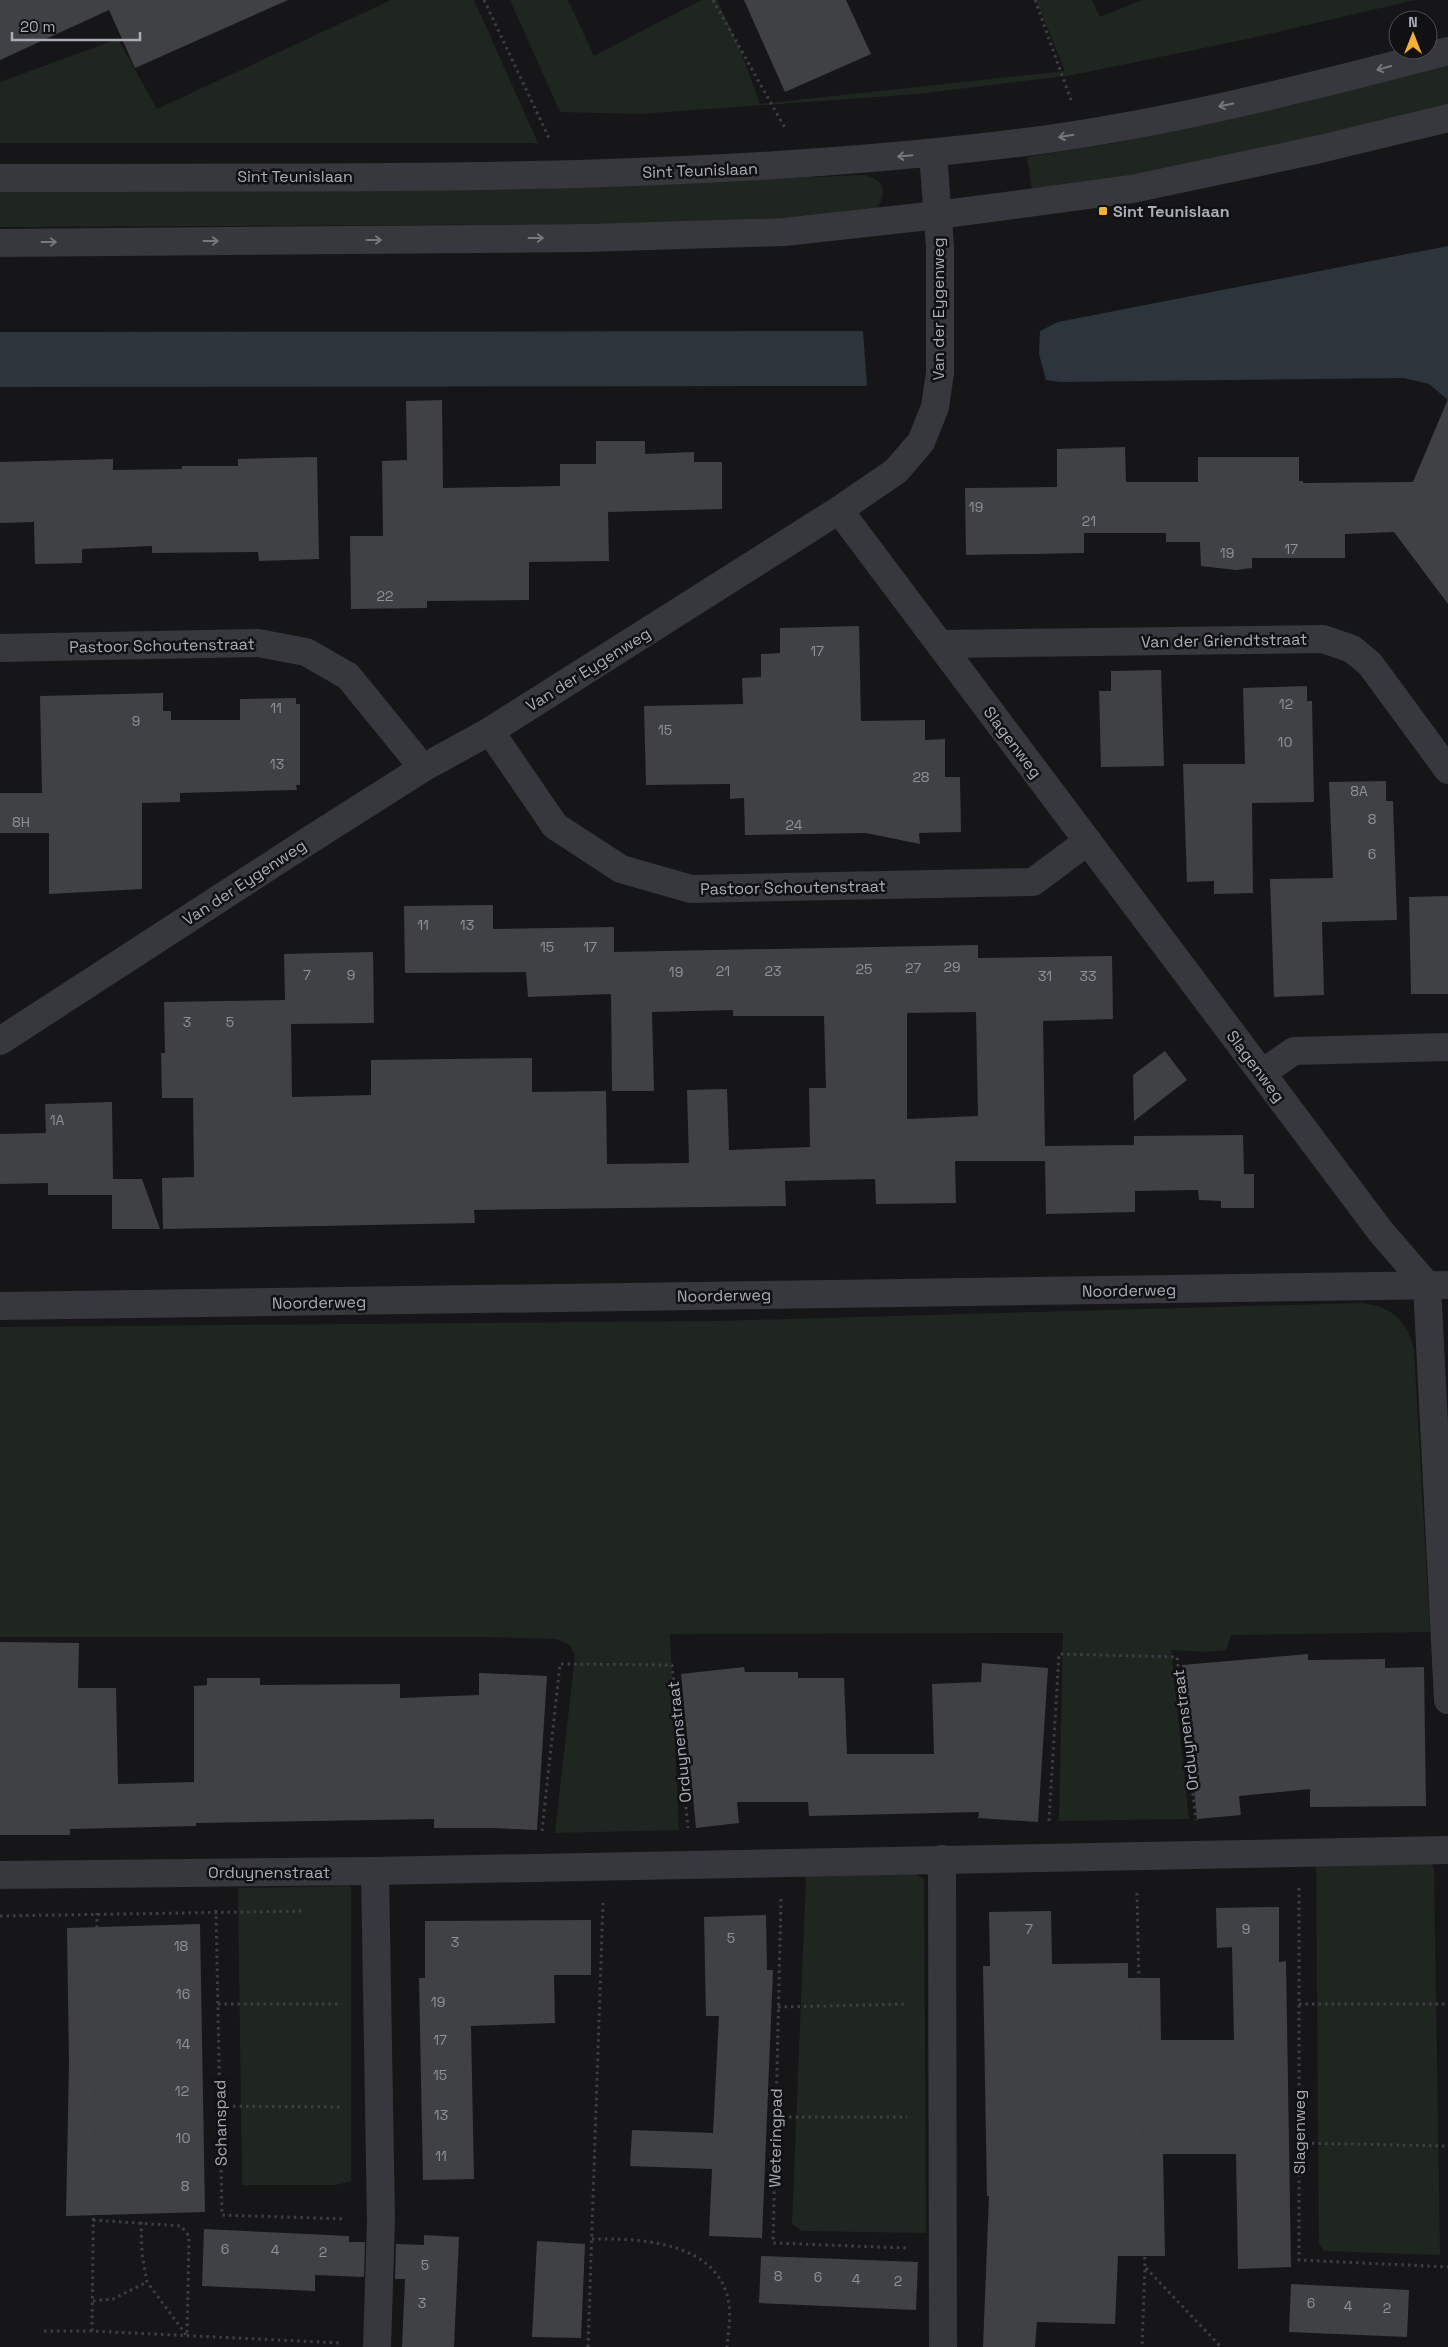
<svg xmlns="http://www.w3.org/2000/svg" width="1448" height="2347" viewBox="0 0 1448 2347" font-family="'Space Grotesk',sans-serif">
	<style>
		.green { fill: #1e261f }
		.water { fill: #2c353c }
		.building { fill: #404145; fill-rule: evenodd }
		.lines { fill: none; stroke-linecap: round; stroke-linejoin: round }
		.path { stroke: #3d3f44; stroke-width: 3; stroke-dasharray: 2.5 4; stroke-linecap: butt }
		.minor { stroke: #37383d; stroke-width: 28 }
		.tertiary { stroke: #37383d; stroke-width: 28 }
		.oneway { stroke: #757881 }
		.poi-dot { fill: #f2b134; stroke: #111113; stroke-width: 2 }
		.labels { text-anchor: middle; stroke-width: 5; stroke-linejoin: round; paint-order: stroke }
		.number-label { font-size: 14px; fill: #8e929b }
		.street-label { font-size: 16px; fill: #a8adb8; stroke: #111113 }
		.poi-label { font-size: 16px; font-weight: bold; fill: #a8adb8; stroke: #111113; text-anchor: start }
	</style>
	<rect width="100%" height="100%" fill="#161618"/>
	<g class="green">
		<polygon points="391,0 474,0 538,143 0,143 0,82 118,39 157,109"/>
		<polygon points="510,0 568,0 594,56 701,0 717,0 738,44 760,104 1065,71 1036,0 1092,0 1100,17 1142,0 1415,0 1247,39 1073,75 918,94 639,114 560,112"/>
		<polygon points="1448,64 1448,106 1310,141 1123,177 1032,190 1027,157 1114,143 1298,104"/>
		<path d="M862,175C883,177 888,190 878,207L867,211L782,218L586,224L0,227V192L584,187Z"/>
		<path d="M1362,1303C1391,1306 1408,1321 1414,1350L1430,1632L1231,1635L1226,1650L1206,1652L1171,1650L1189,1819L1059,1821L1063,1633L670,1634L679,1830L555,1833L575,1656L570,1645L556,1639L487,1637H0V1327L714,1321Z"/>
		<polygon points="1431,1859 1434,1869 1440,2255 1324,2251 1319,2244 1316,1862"/>
		<polygon points="911,1872 924,1879 926,2233 802,2231 792,2224 806,1876"/>
		<polygon points="351,1886 351,2181 336,2185 242,2185 238,1888"/>
	</g>
	<g class="water">
		<polygon points="1448,246 1448,400 1429,384 1404,378 1060,382 1046,380 1039,354 1040,331 1058,322"/>
		<polygon points="863,331 867,386 0,387 0,332"/>
	</g>
	<g class="building">
		<polygon points="0,0 288,0 135,68 109,10 0,60"/>
		<polygon points="744,0 846,0 871,54 785,92"/>
		<polygon points="1448,399 1448,604 1394,532 1345,534 1345,558 1252,558 1252,568 1236,570 1201,566 1200,542 1166,542 1166,533 1084,533 1084,553 966,555 965,488 1057,487 1057,449 1125,447 1126,482 1198,482 1198,457 1299,457 1299,481 1303,481 1303,483 1413,482"/>
		<polygon points="442,400 443,488 560,486 560,464 596,464 596,441 645,441 645,454 694,452 694,462 722,462 722,509 608,512 609,561 529,562 529,600 427,601 427,608 351,609 350,536 383,536 382,461 407,460 406,401"/>
		<polygon points="317,457 319,559 259,561 258,552 152,553 152,546 82,549 82,563 35,564 34,522 0,523 0,462 113,459 113,470 182,469 182,466 238,466 238,459"/>
		<polygon points="859,626 861,721 925,720 925,740 945,739 945,777 960,777 961,832 919,833 920,844 866,833 745,835 744,798 730,799 730,784 646,785 644,706 743,704 742,678 761,677 761,654 780,653 780,628"/>
		<polygon points="1161,670 1164,766 1101,767 1099,691 1111,691 1111,671"/>
		<polygon points="1307,686 1307,701 1312,701 1314,802 1252,803 1253,893 1214,894 1214,881 1187,882 1183,764 1245,764 1243,688"/>
		<polygon points="163,693 163,711 171,711 171,720 240,720 240,699 296,698 296,704 300,704 300,785 296,785 297,790 180,793 180,802 142,803 142,889 49,894 49,833 0,833 0,793 42,793 40,696"/>
		<polygon points="1386,781 1386,801 1393,801 1397,920 1322,922 1324,995 1274,997 1270,879 1333,878 1329,782"/>
		<polygon points="1448,896 1448,994 1411,994 1409,897"/>
		<path d="M493,905V929L614,927V952L978,945V958L1112,956L1113,1019L1043,1021L1045,1146L1134,1145V1136L1243,1135L1244,1174H1254V1208H1221V1201L1199,1200L1198,1190L1135,1191V1212L1046,1214L1045,1161H955L956,1203L876,1204L875,1179L785,1181L786,1206L474,1210L475,1223L163,1229L162,1178L194,1177L193,1098H162L161,1053H165L164,1002L285,1000L284,954L373,952L374,1023L291,1024L292,1097L371,1095V1060L532,1058V1092L606,1091L607,1164L689,1163L687,1090L727,1089L729,1150L810,1147L809,1088H826L824,1016H733V1010L652,1012L654,1091H612L611,994L528,997L526,972L405,973L404,906ZM976,1012L978,1116L907,1119V1013Z"/>
		<polygon points="1165,1051 1187,1080 1134,1121 1133,1075"/>
		<polygon points="112,1102 113,1179 142,1179 160,1229 112,1229 112,1195 48,1195 48,1183 0,1184 0,1134 46,1133 45,1104"/>
		<polygon points="0,1642 79,1643 78,1688 116,1688 118,1784 194,1782 194,1686 207,1685 207,1678 260,1678 260,1685 400,1684 400,1698 479,1695 479,1673 547,1676 537,1830 492,1828 434,1828 434,1819 196,1823 196,1826 70,1829 70,1835 0,1835"/>
		<polygon points="1308,1654 1308,1660 1385,1659 1385,1668 1424,1667 1426,1806 1310,1807 1310,1789 1239,1796 1241,1815 1197,1819 1182,1665"/>
		<polygon points="982,1663 1048,1668 1038,1822 978,1818 979,1812 809,1816 808,1802 737,1802 739,1823 696,1828 681,1674 744,1667 745,1672 798,1672 798,1678 844,1678 847,1754 934,1754 932,1684 981,1682"/>
		<polygon points="1279,1907 1279,1962 1286,1961 1291,2267 1238,2269 1236,2154 1163,2154 1165,2256 1118,2256 1115,2324 1037,2322 1035,2347 983,2347 989,2196 987,2196 983,1966 990,1966 989,1912 1051,1911 1052,1964 1128,1963 1128,1978 1160,1978 1161,2040 1234,2040 1232,1947 1217,1948 1216,1908"/>
		<polygon points="766,1915 767,1970 773,1970 762,2238 709,2236 712,2169 630,2166 632,2130 713,2133 719,2016 706,2016 704,1917"/>
		<polygon points="591,1920 591,1975 554,1975 555,2023 471,2026 474,2179 423,2180 419,1978 425,1978 425,1921"/>
		<polygon points="200,1924 205,2212 66,2216 69,2062 67,1928"/>
		<polygon points="204,2229 349,2236 349,2242 365,2242 364,2277 315,2275 315,2291 202,2286"/>
		<polygon points="424,2235 459,2237 454,2347 402,2347 405,2279 395,2279 396,2244 424,2245"/>
		<polygon points="537,2241 585,2244 581,2338 532,2337"/>
		<polygon points="761,2256 918,2262 916,2310 759,2303"/>
		<polygon points="1291,2284 1409,2290 1407,2337 1289,2332"/>
	</g>
	<g class="lines">
		<g class="path">
			<polyline points="484,0 549,138"/>
			<polyline points="713,0 785,128"/>
			<polyline points="1035,0 1071,100"/>
			<polyline points="1049,1821 1059,1654 1177,1657 1196,1820"/>
			<polyline points="542,1831 560,1664 672,1665 688,1828"/>
			<polyline points="1299,1888 1299,2260 1448,2267"/>
			<polyline points="1137,1893 1145,2267 1142,2347"/>
			<polyline points="781,1899 773,2243 907,2248"/>
			<polyline points="216,1910 222,2215 346,2219"/>
			<polyline points="0,1916 304,1911"/>
			<polyline points="218,2004 342,2004"/>
			<polyline points="1299,2004 1448,2004"/>
			<polyline points="778,2007 907,2004"/>
			<polyline points="220,2106 343,2107"/>
			<polyline points="776,2117 907,2117"/>
			<polyline points="1299,2143 1448,2146"/>
			<polyline points="93,2220 181,2226 189,2236 187,2336"/>
			<polyline points="141,2222 142,2254 147,2282 187,2336"/>
			<path d="M592,2239C641,2238 720,2242 729,2304C731,2318 728,2334 727,2347"/>
			<polyline points="1146,2268 1221,2347"/>
			<polyline points="93,2301 113,2299 147,2282"/>
			<polyline points="44,2331 92,2331 341,2343"/>
			<polyline points="92,2331 97,1913"/>
			<polyline points="588,2347 603,1903"/>
		</g>
		<g class="minor">
			<polyline points="839,510 1381,1232 1427,1285 1448,1700"/>
			<polyline points="940,644 1323,639 1352,649 1370,664 1448,770"/>
			<polyline points="0,648 258,643 306,652 348,676 423,768"/>
			<polyline points="490,731 555,826 621,869 691,889 1033,882 1088,841"/>
			<polyline points="0,1041 305,843 423,768 490,731 839,510 896,471 921,442 935,407 940,373 940,247 933,153"/>
			<polyline points="1262,1073 1294,1051 1448,1047"/>
			<polyline points="0,1306 1448,1285"/>
			<polyline points="942,1859 943,2347"/>
			<polyline points="375,1871 381,2221 377,2347"/>
			<polyline points="0,1875 375,1871 1448,1850"/>
		</g>
		<g class="tertiary">
			<path d="M0,178C339,176 680,185 1018,143C1163,125 1307,88 1448,51"/>
			<polyline points="0,243 586,238 784,232 938,215 1132,189 1316,150 1448,118"/>
		</g>
	</g>
	<defs><path id="oneway-shaft" d="M-6 0H5M1.5-3L5.5 0L1.5 3" fill="none" stroke-width="1.6" stroke-linecap="round" stroke-linejoin="round" transform="scale(1.25)"/></defs>
	<g class="oneway">
		<use href="#oneway-shaft" transform="translate(1384 68) rotate(165)"/>
		<use href="#oneway-shaft" transform="translate(1226 105) rotate(168)"/>
		<use href="#oneway-shaft" transform="translate(1066 136) rotate(171)"/>
		<use href="#oneway-shaft" transform="translate(905 156) rotate(175)"/>
		<use href="#oneway-shaft" transform="translate(536 238)"/>
		<use href="#oneway-shaft" transform="translate(374 240)"/>
		<use href="#oneway-shaft" transform="translate(211 241)"/>
		<use href="#oneway-shaft" transform="translate(49 242)"/>
	</g>
	<rect class="poi-dot" x="1098" y="206" width="10" height="10" rx="2.5"/>
	<g class="labels">
		<g class="number-label">
			<text x="976" y="512">19</text>
			<text x="1089" y="526">21</text>
			<text x="1291" y="554">17</text>
			<text x="1227" y="558">19</text>
			<text x="385" y="601">22</text>
			<text x="817" y="656">17</text>
			<text x="1286" y="709">12</text>
			<text x="276" y="713">11</text>
			<text x="136" y="726">9</text>
			<text x="665" y="735">15</text>
			<text x="1285" y="747">10</text>
			<text x="277" y="769">13</text>
			<text x="921" y="782">28</text>
			<text x="1359" y="796">8A</text>
			<text x="1372" y="824">8</text>
			<text x="21" y="827">8H</text>
			<text x="794" y="830">24</text>
			<text x="1372" y="859">6</text>
			<text x="423" y="930">11</text>
			<text x="467" y="930">13</text>
			<text x="547" y="952">15</text>
			<text x="590" y="952">17</text>
			<text x="952" y="972">29</text>
			<text x="913" y="973">27</text>
			<text x="864" y="974">25</text>
			<text x="723" y="976">21</text>
			<text x="773" y="976">23</text>
			<text x="676" y="977">19</text>
			<text x="307" y="980">7</text>
			<text x="351" y="980">9</text>
			<text x="1045" y="981">31</text>
			<text x="1088" y="981">33</text>
			<text x="187" y="1027">3</text>
			<text x="230" y="1027">5</text>
			<text x="57" y="1125">1A</text>
			<text x="1029" y="1934">7</text>
			<text x="1246" y="1934">9</text>
			<text x="731" y="1943">5</text>
			<text x="455" y="1947">3</text>
			<text x="181" y="1951">18</text>
			<text x="183" y="1999">16</text>
			<text x="438" y="2007">19</text>
			<text x="440" y="2045">17</text>
			<text x="183" y="2049">14</text>
			<text x="440" y="2080">15</text>
			<text x="182" y="2096">12</text>
			<text x="441" y="2120">13</text>
			<text x="183" y="2143">10</text>
			<text x="441" y="2161">11</text>
			<text x="185" y="2191">8</text>
			<text x="225" y="2254">6</text>
			<text x="275" y="2255">4</text>
			<text x="323" y="2257">2</text>
			<text x="425" y="2270">5</text>
			<text x="778" y="2281">8</text>
			<text x="818" y="2282">6</text>
			<text x="856" y="2284">4</text>
			<text x="898" y="2286">2</text>
			<text x="422" y="2308">3</text>
			<text x="1311" y="2308">6</text>
			<text x="1348" y="2311">4</text>
			<text x="1387" y="2313">2</text>
		</g>
		<g class="street-label">
			<text transform="translate(700 170) rotate(-2)" y="6">Sint Teunislaan</text>
			<text x="295" y="182">Sint Teunislaan</text>
			<text transform="translate(938 309) rotate(-90)" y="6">Van der Eygenweg</text>
			<text transform="translate(1224 640) rotate(-1)" y="6">Van der Griendtstraat</text>
			<text transform="translate(162 645) rotate(-1)" y="6">Pastoor Schoutenstraat</text>
			<text transform="translate(588 669) rotate(-32)" y="6">Van der Eygenweg</text>
			<text transform="translate(1013 742) rotate(53)" y="6">Slagenweg</text>
			<text transform="translate(244 882) rotate(-33)" y="6">Van der Eygenweg</text>
			<text transform="translate(793 887) rotate(-1)" y="6">Pastoor Schoutenstraat</text>
			<text transform="translate(1256 1066) rotate(53)" y="6">Slagenweg</text>
			<text transform="translate(1129 1290) rotate(-1)" y="6">Noorderweg</text>
			<text transform="translate(724 1295) rotate(-1)" y="6">Noorderweg</text>
			<text transform="translate(319 1302) rotate(-1)" y="6">Noorderweg</text>
			<text transform="translate(1185 1730) rotate(-97)" y="6">Orduynenstraat</text>
			<text transform="translate(679 1742) rotate(-96)" y="6">Orduynenstraat</text>
			<text x="269" y="1878">Orduynenstraat</text>
			<text transform="translate(220 2123) rotate(-91)" y="6">Schanspad</text>
			<text transform="translate(1299 2132) rotate(-90)" y="6">Slagenweg</text>
			<text transform="translate(775 2138) rotate(-89)" y="6">Weteringpad</text>
		</g>
		<g class="poi-label">
			<text x="1113" y="217">Sint Teunislaan</text>
		</g>
	</g>
	<g transform="translate(1413 35)"><circle r="24" fill="#111113" stroke="#4d4f55"/>
	<path d="M0-4L9 19L0 12L-9 19Z" fill="#f2b134"/>
	<text y="-8" font-size="14" font-weight="bold" text-anchor="middle" fill="#a8adb8">N</text>
	</g>
	<path d="M12 32v8h128v-8" fill="none" stroke="#a8adb8" stroke-width="2.5"/>
	<text x="20" y="32" font-size="15" fill="#a8adb8" stroke="#111113" stroke-width="4" paint-order="stroke">20 m</text>
</svg>
